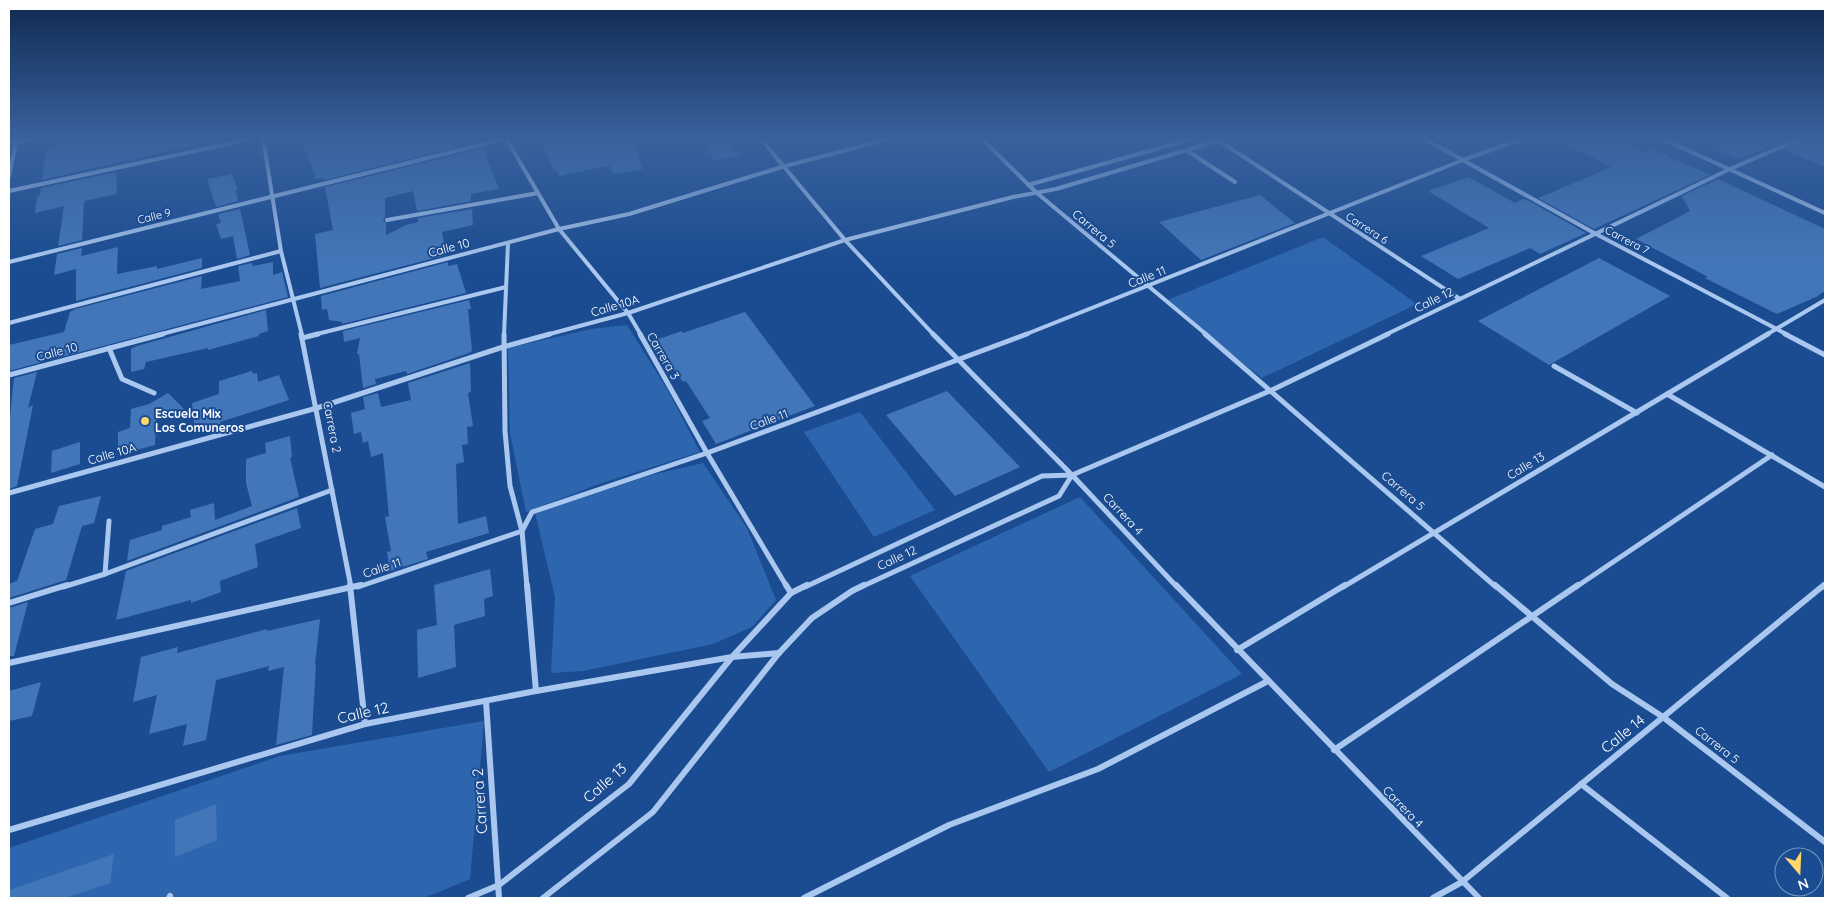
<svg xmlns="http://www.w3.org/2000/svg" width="1834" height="907" viewBox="0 0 1834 907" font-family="Quicksand,sans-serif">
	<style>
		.green { fill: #2d66af }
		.building { fill: #4376b9 }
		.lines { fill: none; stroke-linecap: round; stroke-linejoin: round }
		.street-far2 { stroke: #aac8ef; stroke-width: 4 }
		.street-far1 { stroke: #aac8ef; stroke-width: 5 }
		.street { stroke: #aac8ef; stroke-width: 6 }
		.poi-dot { fill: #ffd668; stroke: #1b4c91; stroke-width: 2 }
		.labels { text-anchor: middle; stroke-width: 4; stroke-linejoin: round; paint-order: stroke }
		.far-street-label { font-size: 11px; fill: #fff; stroke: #1b4c91 }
		.street-label { font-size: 12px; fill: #fff; stroke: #1b4c91 }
		.poi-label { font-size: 12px; font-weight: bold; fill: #fff; stroke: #1b4c91; text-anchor: start }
		.near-street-label { font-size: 15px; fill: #fff; stroke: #1b4c91 }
	</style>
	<rect width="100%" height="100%" fill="#1b4c91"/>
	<g class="green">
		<polygon points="1323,237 1417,304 1262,378 1165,301"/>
		<polygon points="627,325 667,389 700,452 599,484 526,512 510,433 508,348 591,329"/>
		<polygon points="860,412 935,510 874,537 804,432"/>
		<polygon points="703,463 747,528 776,600 752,627 713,644 583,671 551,673 555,597 535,513 651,475"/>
		<polygon points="1080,497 1242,674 1049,772 910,576"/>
		<polygon points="484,721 470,879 424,898 9,898 9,848 280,756"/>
	</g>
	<g class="building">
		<polygon points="92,138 195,138 195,145 42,180 47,147"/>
		<polygon points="326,138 479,138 480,141 324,180 324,177 316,179 303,143"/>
		<polygon points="562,138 632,138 643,169 613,174 610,165 559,176 556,169 554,170 541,143"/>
		<polygon points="728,138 739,156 714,161 705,142"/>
		<polygon points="1554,138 1614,138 1645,152 1652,149 1710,175 1594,229 1538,198 1612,167"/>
		<polygon points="1699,138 1793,138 1738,159 1716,150 1722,148"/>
		<polygon points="1806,138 1825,138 1825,167 1784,150 1803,141"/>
		<polygon points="483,148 499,189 471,194 471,201 417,211 413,191 385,198 385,217 383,220 386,223 386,235 406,225 418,222 418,218 472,209 473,225 442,232 446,255 320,288 315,234 333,230 325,187"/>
		<polygon points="116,172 117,194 84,201 82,240 58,246 64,206 35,213 37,196 40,195 41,188"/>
		<polygon points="232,174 238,189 236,190 238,201 216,207 207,179"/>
		<polygon points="1469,177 1515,203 1523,199 1529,201 1586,233 1540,254 1530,248 1458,279 1421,256 1489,228 1428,191"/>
		<polygon points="1718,179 1825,229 1825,291 1816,297 1777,314 1705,278 1708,277 1636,239 1690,211 1682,196"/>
		<polygon points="1260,195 1295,223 1201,260 1159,222"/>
		<polygon points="240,209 250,255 237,259 233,236 221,239 216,224 221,223 218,214"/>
		<polygon points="118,247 117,274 157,266 157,269 202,258 202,268 76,301 76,269 54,275 57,254 82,248 81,256"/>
		<polygon points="1599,258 1670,296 1549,365 1478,321"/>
		<polygon points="273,262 273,275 282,272 288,297 50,360 42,359 42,362 9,371 9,345 64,332 70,312 75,309 202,276 201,289 240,281 238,266 252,263 253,266"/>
		<polygon points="448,262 448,266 457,264 466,293 342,324 342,322 329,320 327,309 322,310 321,296"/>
		<polygon points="469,300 471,309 468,309 472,351 469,353 407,374 406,371 375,379 376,384 363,388 359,354 357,354 360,338 344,342 343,331"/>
		<polygon points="266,310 268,331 259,334 259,336 208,350 208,348 146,362 144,369 131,372 131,349 137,346"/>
		<polygon points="745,312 815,406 716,444 702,421 710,418 686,381 683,382 653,341 682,331 683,333"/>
		<polygon points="470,363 471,392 468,393 473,426 467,427 468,444 462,445 464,462 456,464 458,524 486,516 489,533 426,552 428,559 390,571 387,552 391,551 385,517 389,516 383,453 371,457 368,441 363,443 361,432 354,434 351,413 365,409 363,397 378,393 381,407 411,400 408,383"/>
		<polygon points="252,371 253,374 257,373 258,382 279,375 289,400 220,422 221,424 195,433 192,403 219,394 219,381"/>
		<polygon points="37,372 28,408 33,405 17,486 9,489 9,426 14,378"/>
		<polygon points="947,391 1020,467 955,496 886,415"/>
		<polygon points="168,393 184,409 156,420 155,445 118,455 118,432 130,428 131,409 149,404"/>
		<polygon points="290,436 292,457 290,458 299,497 127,561 130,540 162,530 162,526 191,517 190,510 214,503 215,520 252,506 246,483 246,459 266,453 265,443"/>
		<polygon points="80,442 80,464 51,473 52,451"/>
		<polygon points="101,496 94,523 82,526 66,580 9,598 9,584 17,581 35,529 53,524 59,506"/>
		<polygon points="297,508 301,528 255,544 258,567 220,581 221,592 191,603 191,600 116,620 126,571"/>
		<polygon points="490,569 493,596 484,599 485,616 454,625 456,667 418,678 417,630 437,625 434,585"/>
		<polygon points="28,602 14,656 9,656 9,608"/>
		<polygon points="320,619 315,664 316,663 312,735 276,745 284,667 268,671 269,666 216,680 206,740 183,746 187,724 149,734 157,695 133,702 141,657 178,647 177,653 267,629 267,631"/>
		<polygon points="41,682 32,716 9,721 9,691"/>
		<polygon points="216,804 217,840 175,857 175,820"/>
		<polygon points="114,854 110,883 65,898 9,898 9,890"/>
	</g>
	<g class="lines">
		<g class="street-far2">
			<polyline points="263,138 281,251 302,335"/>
			<polyline points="506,138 559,229 628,313 641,335"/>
			<polyline points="760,138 845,240 934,335"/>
			<polyline points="981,138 1037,193 1207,335"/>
			<polyline points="1423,138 1596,234 1788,335"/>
			<polyline points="1661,138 1825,213"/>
			<polyline points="1218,140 1460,299"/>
			<polyline points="9,143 34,138"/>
			<polyline points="1186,150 1235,182"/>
			<polyline points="9,176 17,138"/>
			<polyline points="1028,185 1195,138"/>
			<polyline points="9,191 255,138"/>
			<polyline points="387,220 538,193"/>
			<polyline points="9,262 508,138"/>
			<polyline points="9,323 281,251"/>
			<polyline points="158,335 559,229 629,214 785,166 893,138"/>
			<polyline points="313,335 506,287"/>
			<polyline points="504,335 508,243"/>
			<polyline points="546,335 628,313 845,240 1013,197 1056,189 1227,138"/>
			<polyline points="1024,335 1463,160 1524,138"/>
			<polyline points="1385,335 1730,169 1802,138"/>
			<polyline points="1766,335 1825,300"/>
		</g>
		<g class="street-far1">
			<polyline points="301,334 351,587"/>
			<polyline points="504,334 505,431 510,486 522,531 527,587"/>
			<polyline points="640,334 707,453 787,587"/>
			<polyline points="933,334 1072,475 1177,587"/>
			<polyline points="1205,334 1496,587"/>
			<polyline points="1785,334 1825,355"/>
			<polyline points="302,338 318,334"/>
			<polyline points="109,348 122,379 154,393"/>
			<polyline points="1554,366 1637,413"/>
			<polyline points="9,375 163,334"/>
			<polyline points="1667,394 1825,487"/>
			<polyline points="9,493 317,408 503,347 550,334"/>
			<polyline points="105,574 109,521"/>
			<polyline points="63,587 105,574 332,490"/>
			<polyline points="358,587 522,531 532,512 707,453 1027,334"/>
			<polyline points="805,587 1042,476 1072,475 1272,390 1388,334"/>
			<polyline points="861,587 1059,496 1072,475"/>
			<polyline points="1343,587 1768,334"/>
			<polyline points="1576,587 1772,455"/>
			<polyline points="1823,587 1825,585"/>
		</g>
		<g class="street">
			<polyline points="350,585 365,724"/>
			<polyline points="527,585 536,691"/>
			<polyline points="786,585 791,593"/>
			<polyline points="1176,585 1479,898"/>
			<polyline points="1495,585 1612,684 1663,717 1825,842"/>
			<polyline points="9,603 67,585"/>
			<polyline points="1237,650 1345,585"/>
			<polyline points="9,663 361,585"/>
			<polyline points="486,701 499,898"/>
			<polyline points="1334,750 1578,585"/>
			<polyline points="1581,784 1727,898"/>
			<polyline points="9,830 365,724 536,691 732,657 779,653"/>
			<polyline points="169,898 170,896"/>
			<polyline points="468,898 499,885 629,784 732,657 791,593 807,585"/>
			<polyline points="543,898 653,812 779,653 812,618 852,591 864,585"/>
			<polyline points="804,898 949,825 1098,769 1268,681"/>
			<polyline points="1433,898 1462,882 1824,585"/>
		</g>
	</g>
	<linearGradient id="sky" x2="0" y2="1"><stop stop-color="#0f2a50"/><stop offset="0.52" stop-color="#39619d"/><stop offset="1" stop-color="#39619d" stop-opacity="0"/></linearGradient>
	<rect width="1834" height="265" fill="url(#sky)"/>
	<circle class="poi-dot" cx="145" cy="421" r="5"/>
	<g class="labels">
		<g class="far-street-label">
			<text transform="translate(154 216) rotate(-14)" y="4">Calle 9</text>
			<text transform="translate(1367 228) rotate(33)" y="4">Carrera 6</text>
			<text transform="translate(1627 240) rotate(28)" y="4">Carrera 7</text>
		</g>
		<g class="street-label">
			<text transform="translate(1094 229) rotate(40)" y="4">Carrera 5</text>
			<text transform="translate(449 248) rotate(-15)" y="4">Calle 10</text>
			<text transform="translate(1147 277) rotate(-22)" y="4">Calle 11</text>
			<text transform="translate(1434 300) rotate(-26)" y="4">Calle 12</text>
			<text transform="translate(615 306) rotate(-16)" y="4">Calle 10A</text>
			<text transform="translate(57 352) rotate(-15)" y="4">Calle 10</text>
			<text transform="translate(663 356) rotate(60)" y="4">Carrera 3</text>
			<text transform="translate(769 420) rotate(-20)" y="4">Calle 11</text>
			<text transform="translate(332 427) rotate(79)" y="4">Carrera 2</text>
			<text transform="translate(112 454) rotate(-16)" y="4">Calle 10A</text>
			<text transform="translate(1526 466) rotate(-31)" y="4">Calle 13</text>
			<text transform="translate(1403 491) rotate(41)" y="4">Carrera 5</text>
			<text transform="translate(1123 514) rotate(47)" y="4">Carrera 4</text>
			<text transform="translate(897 558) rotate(-25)" y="4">Calle 12</text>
			<text transform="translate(382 568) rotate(-18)" y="4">Calle 11</text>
			<text transform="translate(1717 745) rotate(38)" y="4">Carrera 5</text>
			<text transform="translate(1403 807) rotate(46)" y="4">Carrera 4</text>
		</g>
		<g class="poi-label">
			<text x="155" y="418">Escuela Mix<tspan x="155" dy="14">Los Comuneros</tspan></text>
		</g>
		<g class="near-street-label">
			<text transform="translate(363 713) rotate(-13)" y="5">Calle 12</text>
			<text transform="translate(1623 734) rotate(-39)" y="5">Calle 14</text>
			<text transform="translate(605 783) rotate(-41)" y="5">Calle 13</text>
			<text transform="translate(480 801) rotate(-94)" y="5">Carrera 2</text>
		</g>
	</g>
	<rect width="1834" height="907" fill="none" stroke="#ffffff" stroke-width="20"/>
	<g transform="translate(1799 872) rotate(161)"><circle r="24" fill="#1b4c91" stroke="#7694bd"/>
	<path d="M0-4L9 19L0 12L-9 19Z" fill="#ffd668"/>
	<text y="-8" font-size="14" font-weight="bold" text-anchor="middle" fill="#ffffff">N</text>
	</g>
</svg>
